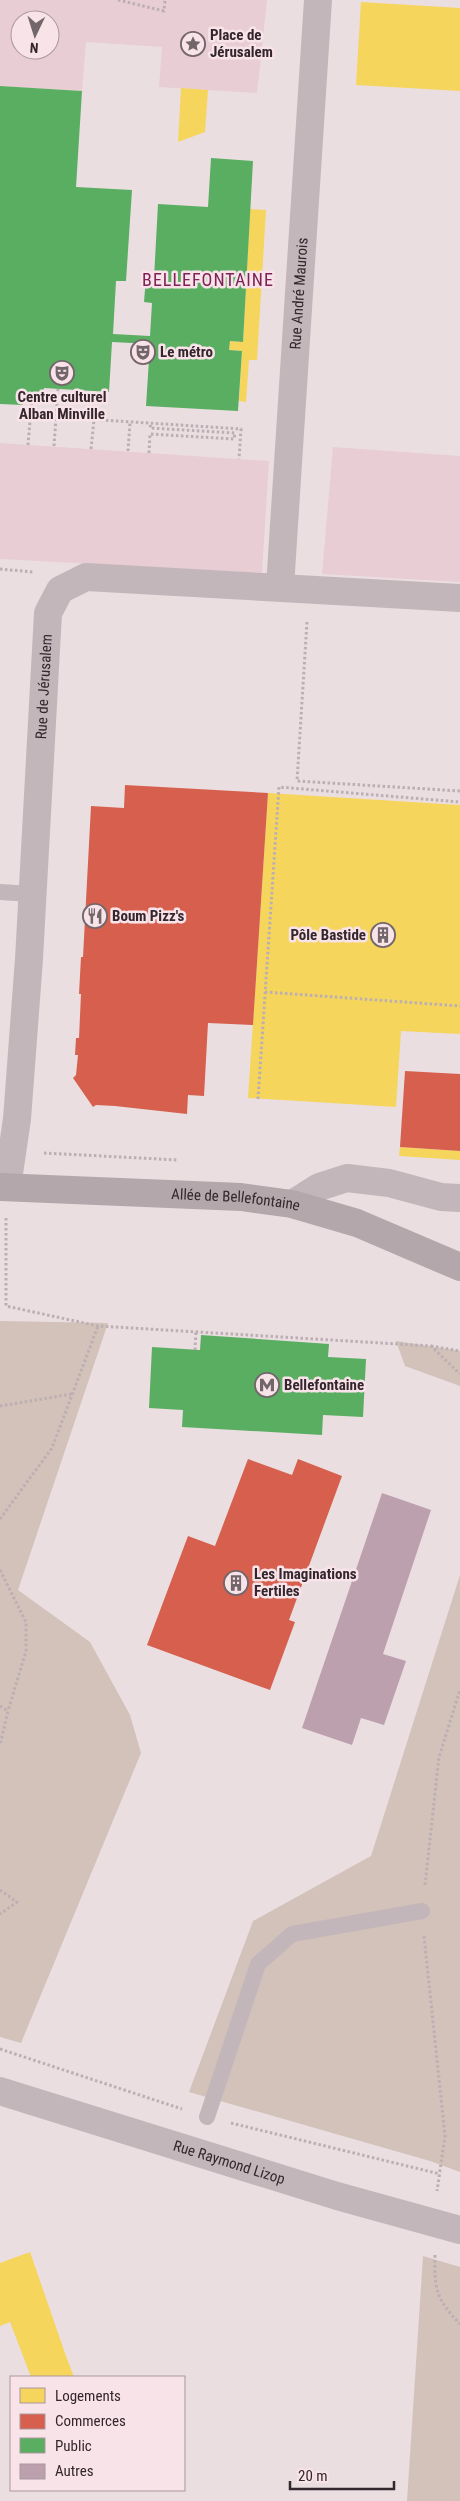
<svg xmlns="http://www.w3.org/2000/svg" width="460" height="2501" viewBox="0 0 460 2501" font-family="'Roboto Condensed',sans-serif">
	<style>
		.green { fill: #d2c2b9 }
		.plaza { fill: #e8cdd4; fill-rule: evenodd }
		.homes { fill: #f6d55c }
		.shops { fill: #d6604d }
		.public { fill: #5aae61 }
		.building { fill: #bda0ae }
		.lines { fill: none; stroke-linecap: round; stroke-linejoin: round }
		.path { stroke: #bcafb4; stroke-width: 3; stroke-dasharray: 2.5 2.5; stroke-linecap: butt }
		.lane { stroke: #c3b6bb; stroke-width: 16 }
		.street { stroke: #c3b6bb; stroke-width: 28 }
		.secondary { stroke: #b4a7ab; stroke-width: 28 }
		.labels { text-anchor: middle; stroke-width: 5; stroke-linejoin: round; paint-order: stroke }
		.poi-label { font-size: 15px; font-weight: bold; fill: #33262c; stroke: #f8e3e9; text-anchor: start }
		.street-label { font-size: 15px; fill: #33262c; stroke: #f8e3e9 }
		.quarter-label { font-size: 18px; letter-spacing: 1px; fill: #7e2257; stroke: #f8e3e9 }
	</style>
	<rect width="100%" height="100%" fill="#eadee1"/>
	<g class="green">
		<polygon points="0,1321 108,1323 18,1590 90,1642 130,1715 141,1753 21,2043 0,2037"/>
		<polygon points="396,1341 460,1351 460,1386 405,1366"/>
		<polygon points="460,1575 460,2172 430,2161 189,2092 253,1921 371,1856"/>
		<polygon points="423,2256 460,2267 460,2501 407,2501"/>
	</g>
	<g class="plaza">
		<path d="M0,0H267L257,93L159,87L162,47L86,42L82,91L0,86ZM20,20H50V50H20Z"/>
		<polygon points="0,443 269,461 262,573 0,559"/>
		<polygon points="333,447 460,456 460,582 322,574"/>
	</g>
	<g class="homes">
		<polygon points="361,2 460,8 460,91 356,85"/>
		<polygon points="181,88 208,90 205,132 178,142"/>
		<polygon points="250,209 266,210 257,360 249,360 246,402 239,401 242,351 229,350 230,341 243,342"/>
		<polygon points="268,793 460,805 460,1034 401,1031 396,1107 248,1098"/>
		<polygon points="400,1147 460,1151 460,1160 399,1156"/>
		<polygon points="30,2252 66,2356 74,2377 31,2377 10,2322 0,2326 0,2263"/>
	</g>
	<g class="shops">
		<polygon points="125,785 268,793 253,1025 208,1023 204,1096 188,1095 187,1114 115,1106 96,1105 93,1107 73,1078 76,1075 78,1055 75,1055 76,1038 79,1038 81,994 79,994 81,957 83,957 91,806 124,808"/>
		<polygon points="405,1071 460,1074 460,1151 400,1147"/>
		<polygon points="248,1459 292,1475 298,1459 342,1476 289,1620 295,1622 270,1690 147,1645 188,1536 215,1546"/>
	</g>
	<g class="public">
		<polygon points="0,86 82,91 76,187 132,190 126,281 116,281 113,334 150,336 152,303 144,302 146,277 154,278 158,204 208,207 211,158 253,161 243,342 230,341 229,350 242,351 238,411 146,406 150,344 112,342 109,392 44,388 43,397 23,397 23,405 0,404"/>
		<polygon points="201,1335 329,1344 328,1357 366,1359 363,1417 323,1415 322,1435 182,1427 183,1410 149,1408 152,1347 200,1350"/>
	</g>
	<polygon class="building" points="382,1493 431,1510 383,1654 406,1661 384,1725 361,1718 352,1745 302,1728"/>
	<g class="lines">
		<g class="path">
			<polyline points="118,0 164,11 165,0"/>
			<polyline points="56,417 241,429 239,459"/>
			<polyline points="28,445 32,397"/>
			<polyline points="54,446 58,389"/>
			<polyline points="91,449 94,420"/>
			<polyline points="128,451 130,422"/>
			<polyline points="149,453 150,434 234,439 235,433 150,428 151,423"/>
			<polyline points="0,569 33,572"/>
			<polyline points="307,622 297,781 460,791"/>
			<polyline points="265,992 460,1006"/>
			<polyline points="258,1099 279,787 460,802"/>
			<polyline points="44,1153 178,1160"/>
			<polyline points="6,1218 6,1306 98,1326 431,1346 460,1374"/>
			<polyline points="431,1346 460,1351"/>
			<polyline points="195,1350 196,1331"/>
			<polyline points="0,1406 72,1394"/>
			<polyline points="0,1519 52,1448 98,1326"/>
			<polyline points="0,1570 26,1622 26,1651 8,1711"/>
			<polyline points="0,1706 8,1711 0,1745"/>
			<polyline points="425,1885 439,1757 460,1690"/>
			<polyline points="0,1890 17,1902 0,1914"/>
			<polyline points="424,1936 445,2136 437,2191"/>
			<polyline points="0,2049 182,2109"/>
			<polyline points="231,2123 440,2174"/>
			<path d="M435,2255C434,2289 436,2299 460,2324"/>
		</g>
		<g class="lane">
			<polyline points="0,892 31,894"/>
			<polyline points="207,2117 258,1964 292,1934 422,1911"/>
		</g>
		<g class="street">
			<path id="s1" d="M280,587L318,0"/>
			<path id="s2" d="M7,1187L17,1119L29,959L48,613L60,590L86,577L460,598"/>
			<polyline points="292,1204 319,1187 347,1178 389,1183 441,1197 460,1198"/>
			<path id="s3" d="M0,2091L337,2196L460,2230"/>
		</g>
		<path class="secondary" id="s4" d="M0,1187L241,1197L292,1204L357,1223L460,1267"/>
	</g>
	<defs>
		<symbol id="sight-ring" viewBox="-11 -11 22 22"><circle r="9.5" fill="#f8e3e9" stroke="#73666b" stroke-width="1.5"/><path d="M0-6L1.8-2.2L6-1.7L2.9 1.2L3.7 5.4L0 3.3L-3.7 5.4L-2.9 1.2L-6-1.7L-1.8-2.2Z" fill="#73666b"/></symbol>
		<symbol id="theatre-ring" viewBox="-11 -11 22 22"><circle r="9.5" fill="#f8e3e9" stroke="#73666b" stroke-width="1.5"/><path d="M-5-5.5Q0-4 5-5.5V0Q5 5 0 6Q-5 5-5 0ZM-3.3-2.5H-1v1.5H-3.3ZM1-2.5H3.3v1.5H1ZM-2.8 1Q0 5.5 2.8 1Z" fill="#73666b"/></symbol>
		<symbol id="restaurant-ring" viewBox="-11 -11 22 22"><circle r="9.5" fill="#f8e3e9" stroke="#73666b" stroke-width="1.5"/><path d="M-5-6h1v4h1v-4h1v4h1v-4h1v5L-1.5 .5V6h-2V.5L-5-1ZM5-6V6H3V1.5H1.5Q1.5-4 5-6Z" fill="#73666b"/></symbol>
		<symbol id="building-ring" viewBox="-11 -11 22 22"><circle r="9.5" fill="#f8e3e9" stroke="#73666b" stroke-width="1.5"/><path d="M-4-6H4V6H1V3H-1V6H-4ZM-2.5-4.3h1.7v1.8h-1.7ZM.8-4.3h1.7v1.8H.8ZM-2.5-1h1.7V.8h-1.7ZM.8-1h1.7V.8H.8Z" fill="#73666b"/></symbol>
		<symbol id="metro-ring" viewBox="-11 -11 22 22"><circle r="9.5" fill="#f8e3e9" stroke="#73666b" stroke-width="1.5"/><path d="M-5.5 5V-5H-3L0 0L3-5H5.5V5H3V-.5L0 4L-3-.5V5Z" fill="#73666b"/></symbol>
	</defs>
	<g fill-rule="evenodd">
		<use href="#sight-ring" x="179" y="30" width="28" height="28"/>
		<use href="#theatre-ring" x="129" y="338" width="28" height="28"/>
		<use href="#theatre-ring" x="48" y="359" width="28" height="28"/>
		<use href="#restaurant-ring" x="81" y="902" width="28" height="28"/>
		<use href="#building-ring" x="369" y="921" width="28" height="28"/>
		<use href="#metro-ring" x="253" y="1371" width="28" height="28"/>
		<use href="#building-ring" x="222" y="1569" width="28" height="28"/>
	</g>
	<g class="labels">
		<g class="poi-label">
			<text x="210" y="40">Place de<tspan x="210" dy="17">Jérusalem</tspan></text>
			<text x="160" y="357">Le métro</text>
			<text x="62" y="402" text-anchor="middle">Centre culturel<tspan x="62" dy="17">Alban Minville</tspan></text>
			<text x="112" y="921">Boum Pizz's</text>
			<text x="366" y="940" text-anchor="end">Pôle Bastide</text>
			<text x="284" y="1390">Bellefontaine</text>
			<text x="254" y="1579">Les Imaginations<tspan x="254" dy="17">Fertiles</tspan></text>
		</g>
		<g class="street-label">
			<text dy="5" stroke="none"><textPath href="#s1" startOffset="294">Rue André Maurois</textPath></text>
			<text dy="5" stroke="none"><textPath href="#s2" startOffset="502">Rue de Jérusalem</textPath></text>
			<text dy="5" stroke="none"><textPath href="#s4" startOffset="236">Allée de Bellefontaine</textPath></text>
			<text dy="5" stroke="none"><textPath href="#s3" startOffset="240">Rue Raymond Lizop</textPath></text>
		</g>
		<g class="quarter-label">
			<text x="208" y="286">BELLEFONTAINE</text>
		</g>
	</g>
	<rect x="10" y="2376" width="175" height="115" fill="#f8e3e9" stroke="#a9979d"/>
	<rect x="20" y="2388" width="25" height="15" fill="#f6d55c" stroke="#a9979d"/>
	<text x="55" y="2401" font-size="15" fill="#33262c">Logements</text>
	<rect x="20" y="2414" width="25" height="15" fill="#d6604d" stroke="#a9979d"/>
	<text x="55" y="2426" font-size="15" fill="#33262c">Commerces</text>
	<rect x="20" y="2438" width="25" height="15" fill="#5aae61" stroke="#a9979d"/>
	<text x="55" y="2451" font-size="15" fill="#33262c">Public</text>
	<rect x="20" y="2464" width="25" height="15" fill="#bda0ae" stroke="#a9979d"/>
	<text x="55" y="2476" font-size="15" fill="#33262c">Autres</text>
	<g transform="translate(35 35) rotate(184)"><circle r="24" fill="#f8e3e9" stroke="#a9979d"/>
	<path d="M0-4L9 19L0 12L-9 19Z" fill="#73666b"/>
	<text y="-8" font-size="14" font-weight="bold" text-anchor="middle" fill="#33262c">N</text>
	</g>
	<path d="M290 2481v8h104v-8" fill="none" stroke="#33262c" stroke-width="2.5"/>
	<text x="298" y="2481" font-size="15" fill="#33262c" stroke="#f8e3e9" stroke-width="4" paint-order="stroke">20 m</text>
</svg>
